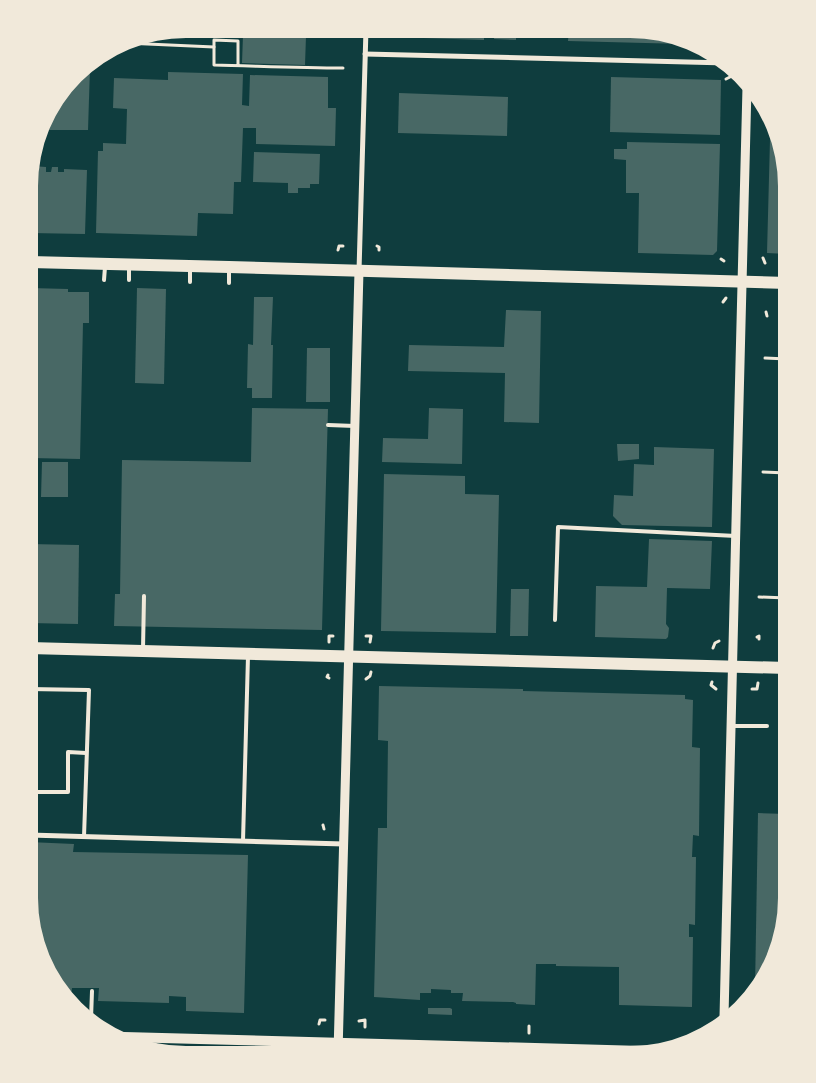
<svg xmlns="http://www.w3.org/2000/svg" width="816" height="1083" viewBox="0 0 816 1083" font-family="'Space Grotesk',sans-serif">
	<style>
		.building { fill: #486865 }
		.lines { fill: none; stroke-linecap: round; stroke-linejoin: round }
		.path { stroke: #f1e9da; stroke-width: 3 }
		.service { stroke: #f1e9da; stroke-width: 4 }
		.minor { stroke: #f1e9da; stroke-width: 5 }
		.tertiary { stroke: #f1e9da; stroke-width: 9 }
		.secondary { stroke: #f1e9da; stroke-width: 10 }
		.primary { stroke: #f1e9da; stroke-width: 12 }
	</style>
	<rect width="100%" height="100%" fill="#0f3d3e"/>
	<g class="building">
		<polygon points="186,29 337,29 337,37 306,36 305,65 242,63 243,35 167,33 167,32"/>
		<polygon points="393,29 484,30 484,40 393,37"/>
		<polygon points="495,30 516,30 516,40 494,39"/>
		<polygon points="569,30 651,30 684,44 568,41"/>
		<polygon points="82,68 90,68 88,130 42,130 50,107"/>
		<polygon points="168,72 243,74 242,105 249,106 250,75 328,77 328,108 336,108 335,146 256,144 256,128 243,128 241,182 234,182 233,214 198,213 197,236 96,233 98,151 103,151 103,143 126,144 127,109 113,108 114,78 168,80"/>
		<polygon points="611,77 721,80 720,135 610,132"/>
		<polygon points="399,93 508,97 507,136 398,133"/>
		<polygon points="774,133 787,185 787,254 767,253 770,139 774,139"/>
		<polygon points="627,142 720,144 717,251 713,255 638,253 639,193 626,193 626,160 614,159 614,149 627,149"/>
		<polygon points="254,152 320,154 319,184 310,184 310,188 298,188 298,193 288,193 288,183 253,182"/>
		<polygon points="32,166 46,167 46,172 51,172 52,167 58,167 58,172 64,172 64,169 87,170 85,234 30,233 30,179 31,179"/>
		<polygon points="30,288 68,289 68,292 89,292 89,323 83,323 80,459 30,458"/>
		<polygon points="137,288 166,289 164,384 135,383"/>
		<polygon points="254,297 273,297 271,345 273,345 272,398 252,398 252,388 247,388 248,344 253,345"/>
		<polygon points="506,310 541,311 539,423 504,422 505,373 408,371 409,345 504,347"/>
		<polygon points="307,348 330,348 330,402 306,402"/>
		<polygon points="252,408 328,409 322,630 114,626 115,594 120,594 122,460 251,462"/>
		<polygon points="429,408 463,409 462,464 382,462 383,438 428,439"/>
		<polygon points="617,444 639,444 639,459 618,461"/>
		<polygon points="654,447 714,449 712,527 622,525 613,516 614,495 633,496 634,464 654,465"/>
		<polygon points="42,462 68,462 68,497 41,497"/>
		<polygon points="384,474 465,476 465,494 499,495 496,633 381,631"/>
		<polygon points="649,539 712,541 710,589 667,588 666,624 669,628 668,637 666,639 595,637 596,586 647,587"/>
		<polygon points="29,544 79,545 78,624 29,623"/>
		<polygon points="511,589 529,589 528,636 510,636"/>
		<polygon points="379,686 523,689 523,691 685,695 685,699 693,700 692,747 700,748 699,836 693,835 692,857 696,857 695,925 689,924 689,937 693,937 692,1007 619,1005 619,967 556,966 556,964 536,964 535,1005 516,1004 516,1003 513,1002 462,1001 463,993 451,993 451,990 431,989 431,993 420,993 420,1000 374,997 378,828 387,828 387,816 388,741 378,740"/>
		<polygon points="758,813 787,814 787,908 761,985 755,989"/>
		<polygon points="29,842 74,844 73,852 248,855 244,1013 186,1011 186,997 169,996 169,1003 98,1001 99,988 72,988 71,997 45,967 29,898"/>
		<polygon points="428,1008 450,1008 452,1009 452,1015 428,1014"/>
	</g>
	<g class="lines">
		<g class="path">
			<polyline points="125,43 214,47"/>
			<path d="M238,65V41L214,40V65C257,66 300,68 343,68"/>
			<polyline points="726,79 730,77"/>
			<polyline points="377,246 379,247 379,250"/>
			<polyline points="338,250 339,246 343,246"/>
			<polyline points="763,258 765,263"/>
			<polyline points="721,259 724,261"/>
			<polyline points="723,302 726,298"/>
			<polyline points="766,312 767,316"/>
			<polyline points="765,358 787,359"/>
			<polyline points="763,472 787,473"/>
			<polyline points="759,597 787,598"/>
			<polyline points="366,636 371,636 370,642"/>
			<polyline points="757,637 759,636 759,639"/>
			<polyline points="329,642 329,636 333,636"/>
			<polyline points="713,648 715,643 719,641"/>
			<polyline points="328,675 327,677 329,678"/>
			<polyline points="366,679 370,676 371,672"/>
			<polyline points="712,682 711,685 716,689"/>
			<polyline points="752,689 757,689 758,683"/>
			<polyline points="323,825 324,829"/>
			<polyline points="359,1021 365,1020 365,1027"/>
			<polyline points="319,1024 320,1020 325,1020"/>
			<polyline points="529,1033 529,1026"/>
			<polyline points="702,1037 701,1031 708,1031"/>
		</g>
		<g class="service">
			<polyline points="104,280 105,267"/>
			<polyline points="129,280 129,267"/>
			<polyline points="190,282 190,269"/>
			<polyline points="229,283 229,269"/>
			<polyline points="328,425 355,426"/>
			<polyline points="555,620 558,527 736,536"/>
			<polyline points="143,649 144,596"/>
			<polyline points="29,689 89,690 84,837"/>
			<polyline points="731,726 767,726"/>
			<polyline points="29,792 68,792 68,752 86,753"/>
			<polyline points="243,841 248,656"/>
			<polyline points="91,1019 92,991"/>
		</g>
		<g class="minor">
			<polyline points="365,54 727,63"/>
			<polyline points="359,271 366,29"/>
			<polyline points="29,835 344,844"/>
		</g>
		<g class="tertiary">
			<path d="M724,1017C730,707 740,397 747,87"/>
			<polyline points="338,1053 359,271"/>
		</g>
		<polyline class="secondary" points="124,1037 643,1051"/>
		<g class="primary">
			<polyline points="30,262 229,267 787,283"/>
			<polyline points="29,648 787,668"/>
		</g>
	</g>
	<path d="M0 0H816V1083H0ZM186 38H630A148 148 0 0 1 778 186V898A148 148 0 0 1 630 1046H186A148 148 0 0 1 38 898V186A148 148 0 0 1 186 38Z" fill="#f1e9da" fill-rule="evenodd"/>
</svg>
